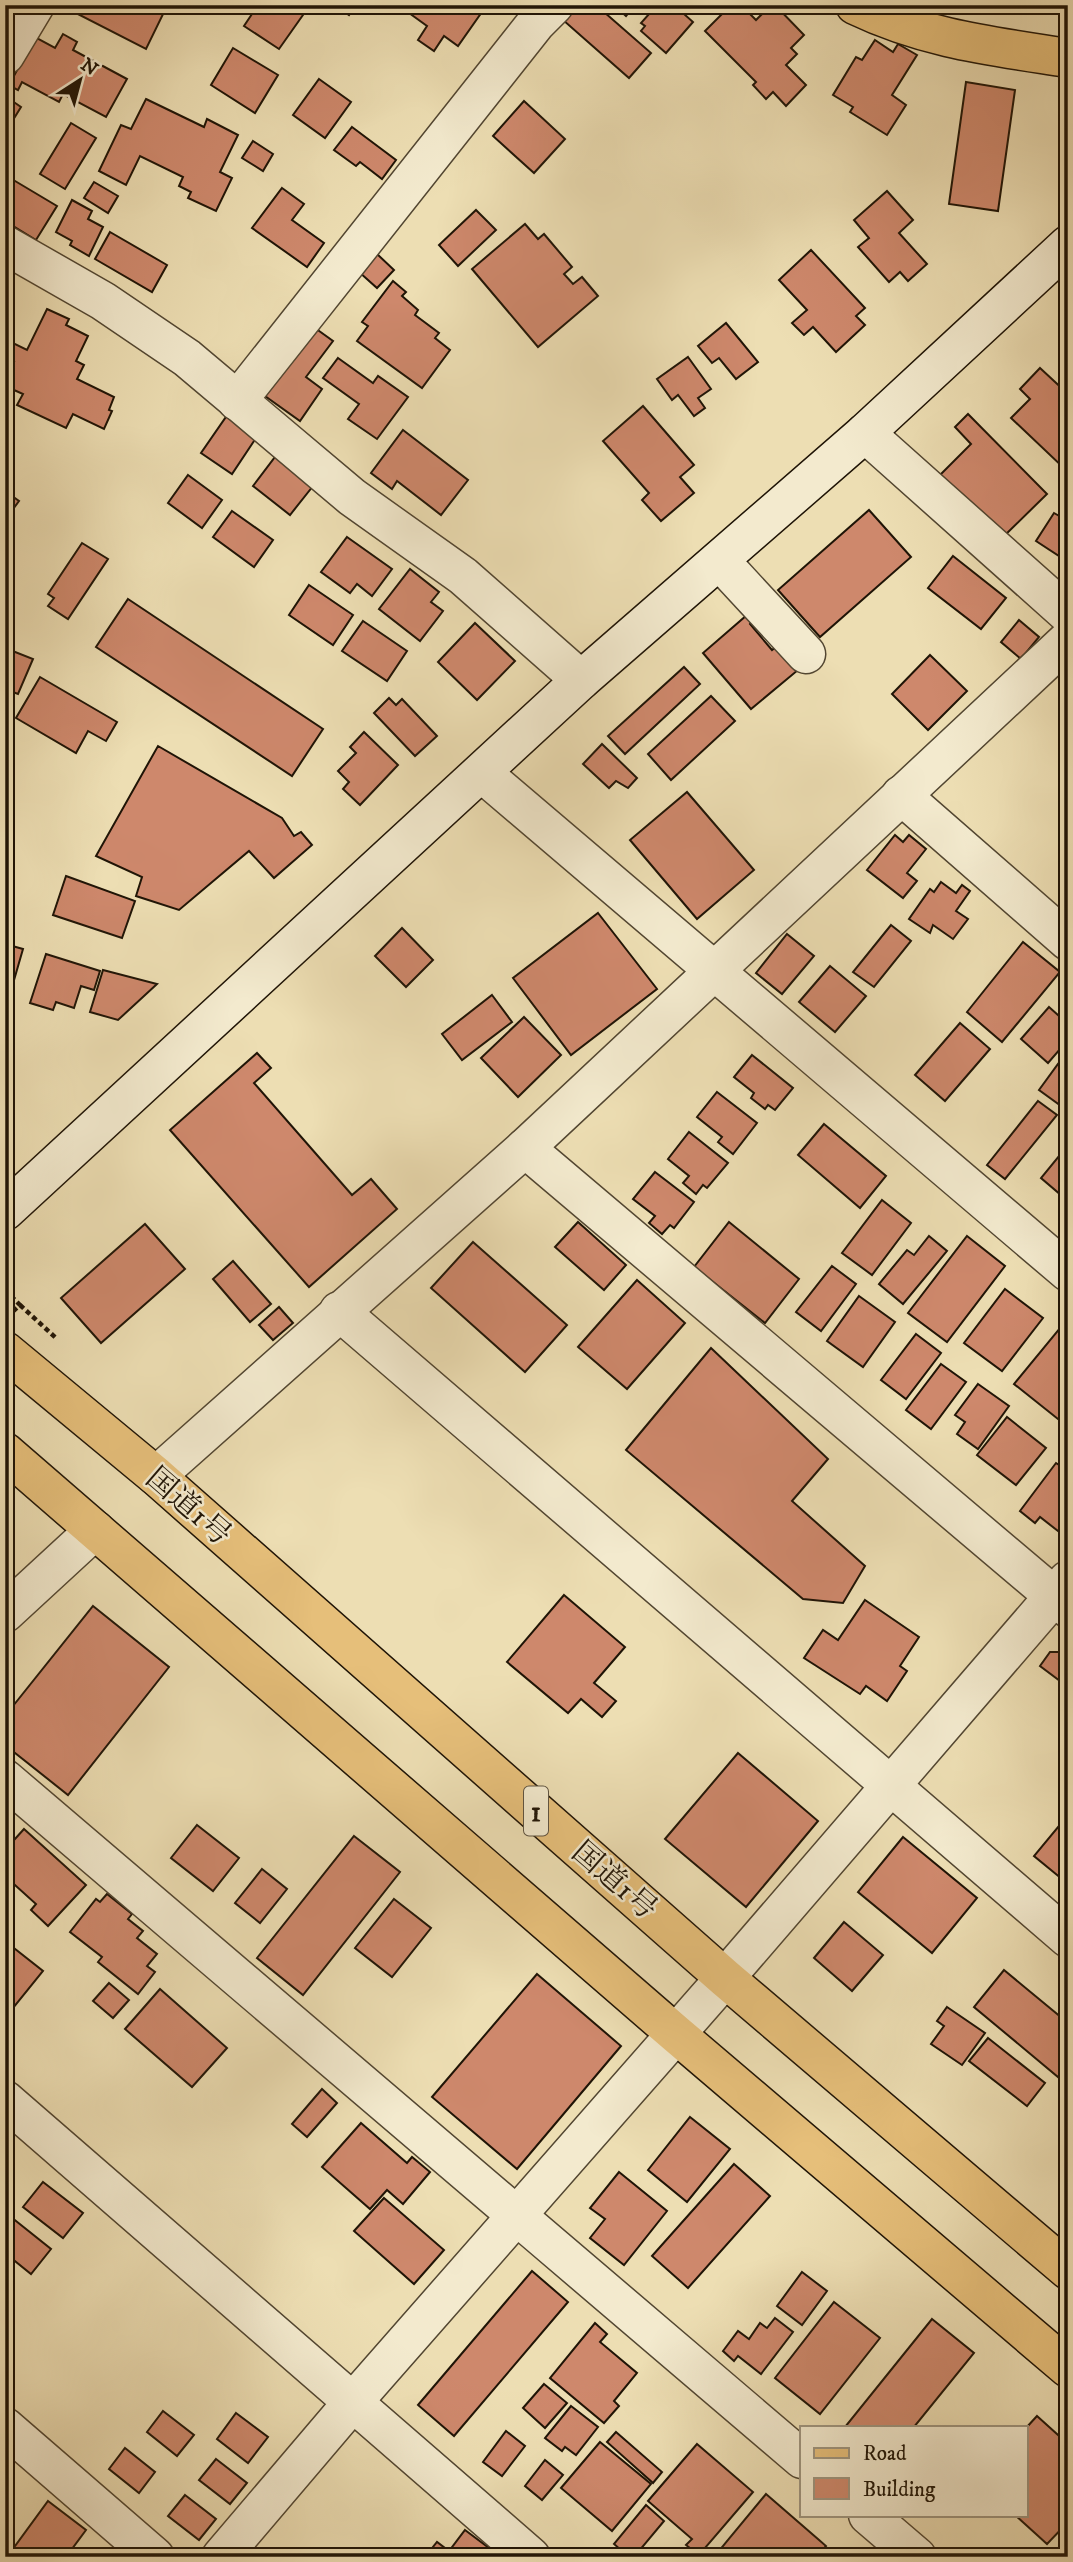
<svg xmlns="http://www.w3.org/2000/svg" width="1073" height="2562" viewBox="0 0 1073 2562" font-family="'IM FELL DW Pica','Noto Serif JP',serif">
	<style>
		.building { fill: #ce886c; stroke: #1f1406; stroke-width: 2 }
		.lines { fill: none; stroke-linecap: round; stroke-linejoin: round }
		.street-casing { stroke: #524631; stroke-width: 41 }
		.secondary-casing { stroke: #1f1406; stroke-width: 41 }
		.primary-casing { stroke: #1f1406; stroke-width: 41 }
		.highway-casing { stroke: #1f1406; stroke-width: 41 }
		.path { stroke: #1f1406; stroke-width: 4.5; stroke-dasharray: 5 3.5; stroke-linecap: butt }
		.street { stroke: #f3eace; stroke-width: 38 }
		.secondary { stroke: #f3eace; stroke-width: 38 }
		.primary { stroke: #e6bf7a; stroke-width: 38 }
		.highway { stroke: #e6bf7a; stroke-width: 38 }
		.labels { text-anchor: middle; stroke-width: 5; stroke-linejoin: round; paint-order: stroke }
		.shield { fill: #f3eace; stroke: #5f5442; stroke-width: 2 }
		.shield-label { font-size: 28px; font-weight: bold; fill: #1f1406 }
		.street-label { font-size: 30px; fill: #1f1406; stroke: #f3eace }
	</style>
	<rect width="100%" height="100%" fill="#eddeb3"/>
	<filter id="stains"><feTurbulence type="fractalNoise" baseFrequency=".00286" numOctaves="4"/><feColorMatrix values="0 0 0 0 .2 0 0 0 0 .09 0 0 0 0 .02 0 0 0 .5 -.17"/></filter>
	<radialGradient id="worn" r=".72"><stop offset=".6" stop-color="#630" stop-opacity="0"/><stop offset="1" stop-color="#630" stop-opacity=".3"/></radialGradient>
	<g class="building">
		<polygon points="67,5 165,5 167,6 146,49 66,8"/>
		<polygon points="258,5 310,5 279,49 244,26"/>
		<polygon points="335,5 356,5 349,15"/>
		<polygon points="398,5 478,5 484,9 458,46 444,36 434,51 418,40 427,26"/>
		<polygon points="576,5 596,5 651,53 629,78 563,20"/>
		<polygon points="614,5 635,5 626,16"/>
		<polygon points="657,5 674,5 693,22 666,53 641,31 645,26 641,23"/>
		<polygon points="731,5 741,5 756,20 771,5 775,5 804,35 791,48 797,54 786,65 806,85 786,106 773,92 766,99 753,85 756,82 705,31"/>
		<polygon points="63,34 77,42 73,50 127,79 106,117 63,94 59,102 22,82 18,90 9,85 35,37 55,48"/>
		<polygon points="875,40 893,52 898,44 917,55 892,95 906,105 887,135 850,112 853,107 833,95 856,57 862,60"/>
		<polygon points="233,48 278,75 255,113 211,85"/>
		<polygon points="319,79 351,102 325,138 293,115"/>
		<polygon points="966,82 1015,90 998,211 949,204"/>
		<polygon points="5,96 21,107 5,133"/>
		<polygon points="146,99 204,127 207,119 238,135 220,172 232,178 216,211 188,198 191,192 179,186 183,177 140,156 126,185 99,171 121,125 131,129"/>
		<polygon points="524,101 565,139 534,173 493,136"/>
		<polygon points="71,123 96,138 65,189 40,174"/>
		<polygon points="352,127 396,160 382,179 360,162 356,166 334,150"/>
		<polygon points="253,141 273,154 263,171 242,158"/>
		<polygon points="5,175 57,206 36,240 5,221"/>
		<polygon points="94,182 118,196 108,213 84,198"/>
		<polygon points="282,188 304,204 292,220 324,243 307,267 252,228"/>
		<polygon points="887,191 913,220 899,233 927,264 908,281 900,272 889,282 858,247 869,238 854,220"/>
		<polygon points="72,200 92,211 88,219 103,227 89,256 70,245 72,241 56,232"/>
		<polygon points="476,210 496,230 458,266 439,245"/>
		<polygon points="525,224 538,239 544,234 572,267 564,274 573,284 582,277 598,296 538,347 472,269"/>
		<polygon points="110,232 167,265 152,292 95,259"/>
		<polygon points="811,250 865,308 856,316 865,325 836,352 813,327 804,335 792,323 807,310 779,280"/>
		<polygon points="376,253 394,270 377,288 359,272"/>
		<polygon points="393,281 406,292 402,296 418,310 415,315 439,333 435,338 450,350 422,388 357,341 368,326 362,322"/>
		<polygon points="47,309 69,319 66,325 88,336 76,361 84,365 77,379 114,397 109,410 112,411 104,429 73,414 66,428 17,405 23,394 5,386 5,380 14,362 5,358 5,350 9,341 27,350"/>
		<polygon points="726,323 758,362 736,379 719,358 712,363 698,346"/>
		<polygon points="315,328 333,341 306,377 322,389 300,421 265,396"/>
		<polygon points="688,357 711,389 698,398 705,408 694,416 678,395 672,400 657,379"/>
		<polygon points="338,358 373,383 378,376 408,397 377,439 348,419 359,404 323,378"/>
		<polygon points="1040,368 1068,394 1068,472 1011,418 1030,399 1020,389"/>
		<polygon points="643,406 694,465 680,477 694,493 661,521 642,500 649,493 603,441"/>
		<polygon points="228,414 258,435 232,474 201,453"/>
		<polygon points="968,414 1047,494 1001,539 939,476 971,444 955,427"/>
		<polygon points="403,430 468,480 441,515 397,481 392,489 371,473"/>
		<polygon points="275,457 313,486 290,515 253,486"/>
		<polygon points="188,475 222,500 202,528 168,503"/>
		<polygon points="5,491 19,501 5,520"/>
		<polygon points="869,510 911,557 820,637 778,590"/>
		<polygon points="232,511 273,540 254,567 213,537"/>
		<polygon points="1054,513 1068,521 1068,556 1061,552 1059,556 1036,541"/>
		<polygon points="347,537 392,569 372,596 357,584 350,593 321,572"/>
		<polygon points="82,543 108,559 68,619 48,606 54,598 48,594"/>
		<polygon points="953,556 1006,598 981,629 928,588"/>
		<polygon points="410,569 439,592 431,602 443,611 420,641 379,609"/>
		<polygon points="309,585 353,615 333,645 289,615"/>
		<polygon points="128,599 323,729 292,776 96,647"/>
		<polygon points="747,615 752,621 750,624 772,650 777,646 798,670 751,709 703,653"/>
		<polygon points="1019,620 1039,637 1021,659 1001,642"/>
		<polygon points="363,621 407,651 387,681 342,651"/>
		<polygon points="475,623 515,661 477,700 438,662"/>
		<polygon points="5,648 33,659 18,694 5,689"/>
		<polygon points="930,655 967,691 928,730 892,694"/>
		<polygon points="684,667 700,684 625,754 608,736"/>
		<polygon points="40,677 117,722 106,741 88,731 76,753 16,718"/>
		<polygon points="711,696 735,721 671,780 648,754"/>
		<polygon points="389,698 396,705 402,699 437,736 415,756 374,713"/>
		<polygon points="364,732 398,765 360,805 343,789 349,782 338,771 356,753 350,747"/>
		<polygon points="602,744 637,778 628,788 616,781 609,788 583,764"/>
		<polygon points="158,746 282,818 294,836 301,832 312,845 274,878 249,851 179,910 136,896 142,877 96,856"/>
		<polygon points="687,792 754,870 697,919 630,840"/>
		<polygon points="895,835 903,842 909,835 926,849 907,873 917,881 903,898 867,870"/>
		<polygon points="66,876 135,901 122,938 53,915"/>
		<polygon points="941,882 956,893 962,885 970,891 956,911 968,919 953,939 933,925 930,933 909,919 930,889 934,892"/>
		<polygon points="598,913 657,989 571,1055 513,978"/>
		<polygon points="891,925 911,941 874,987 853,972"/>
		<polygon points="402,928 433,960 406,987 375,956"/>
		<polygon points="787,934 814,956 782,994 756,973"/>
		<polygon points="1023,942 1060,972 1002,1042 967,1012"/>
		<polygon points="5,944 23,949 8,1001 5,1000"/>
		<polygon points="46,954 100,971 94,990 81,986 74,1008 56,1002 53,1010 30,1003"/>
		<polygon points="830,966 866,996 835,1032 799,1002"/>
		<polygon points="103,970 157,984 118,1020 90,1012"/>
		<polygon points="492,995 512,1022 462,1060 442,1034"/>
		<polygon points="1049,1007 1068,1024 1068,1040 1048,1063 1021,1039"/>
		<polygon points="524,1017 561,1055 518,1097 481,1058"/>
		<polygon points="960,1023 990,1049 945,1101 915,1075"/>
		<polygon points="257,1053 271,1068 254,1083 352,1195 371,1179 397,1209 309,1287 170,1130"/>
		<polygon points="752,1055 793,1088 775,1110 768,1105 765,1109 751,1098 754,1093 734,1077"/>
		<polygon points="1058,1064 1068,1071 1068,1111 1039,1090"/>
		<polygon points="717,1092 757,1123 733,1154 718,1142 722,1137 697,1117"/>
		<polygon points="1038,1101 1057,1115 1005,1179 987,1165"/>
		<polygon points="824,1124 886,1176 860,1208 798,1155"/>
		<polygon points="689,1132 728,1163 707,1188 703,1185 696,1194 683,1183 689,1176 668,1159"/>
		<polygon points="1068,1145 1068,1201 1041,1178"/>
		<polygon points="655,1172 694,1202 674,1228 670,1225 662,1234 649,1223 655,1216 633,1199"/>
		<polygon points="882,1200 911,1223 872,1275 842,1253"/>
		<polygon points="578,1222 626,1265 604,1290 555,1247"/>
		<polygon points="729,1222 799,1279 765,1323 694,1267"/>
		<polygon points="145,1224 185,1269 101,1343 61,1298"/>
		<polygon points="929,1236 947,1251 903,1304 879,1284 907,1250 914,1255"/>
		<polygon points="967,1236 1005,1266 947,1342 908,1313"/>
		<polygon points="473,1242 567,1325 525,1372 431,1288"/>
		<polygon points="233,1261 271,1304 250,1322 213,1279"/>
		<polygon points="832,1266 856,1284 821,1331 796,1312"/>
		<polygon points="637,1280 685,1323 627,1389 578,1347"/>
		<polygon points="1005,1289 1043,1318 1002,1371 964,1343"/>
		<polygon points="859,1296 895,1322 863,1367 827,1341"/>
		<polygon points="279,1307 293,1323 273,1340 259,1325"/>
		<polygon points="1060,1328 1068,1334 1068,1427 1014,1384"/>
		<polygon points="916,1334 941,1353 906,1399 881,1380"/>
		<polygon points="711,1348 828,1459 792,1501 865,1566 843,1603 803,1599 626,1450"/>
		<polygon points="941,1364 966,1382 931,1429 906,1410"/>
		<polygon points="978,1384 1009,1406 978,1449 957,1434 965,1422 955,1415"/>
		<polygon points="1007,1417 1046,1448 1016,1485 977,1455"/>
		<polygon points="1056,1463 1068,1471 1067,1538 1040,1517 1035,1523 1020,1511"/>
		<polygon points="564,1595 625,1647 594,1683 616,1701 602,1717 581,1699 568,1713 507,1662"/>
		<polygon points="865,1600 919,1637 900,1666 907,1671 887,1701 866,1686 860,1694 804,1658 823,1630 838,1640"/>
		<polygon points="93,1606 169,1667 68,1795 5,1745 5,1716"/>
		<polygon points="1050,1652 1068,1652 1068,1687 1040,1666"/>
		<polygon points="738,1753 818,1821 746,1907 665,1839"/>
		<polygon points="1068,1815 1068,1884 1034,1856"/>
		<polygon points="197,1825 239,1858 213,1891 171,1858"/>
		<polygon points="24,1829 86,1885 48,1926 31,1910 36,1904 5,1876 5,1850"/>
		<polygon points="354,1836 400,1872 303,1995 257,1958"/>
		<polygon points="903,1837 977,1898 932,1953 858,1892"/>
		<polygon points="262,1869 287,1889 260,1923 235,1903"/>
		<polygon points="107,1894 132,1914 128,1919 143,1931 137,1938 157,1954 147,1966 155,1972 138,1994 98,1962 102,1957 70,1932 96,1899 100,1902"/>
		<polygon points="394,1899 431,1928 392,1977 355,1948"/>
		<polygon points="844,1922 883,1955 852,1991 814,1958"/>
		<polygon points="5,1941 43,1971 5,2018"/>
		<polygon points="1004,1970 1068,2023 1068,2065 1058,2077 974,2007"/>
		<polygon points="537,1974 621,2046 517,2169 432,2097"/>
		<polygon points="109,1983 129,2000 113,2018 93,2001"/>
		<polygon points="160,1989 227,2048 192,2087 125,2029"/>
		<polygon points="947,2007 985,2033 962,2065 931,2044 944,2026 937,2021"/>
		<polygon points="988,2038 1045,2083 1027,2106 969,2061"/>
		<polygon points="322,2089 337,2103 307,2137 292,2124"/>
		<polygon points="690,2117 730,2149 687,2202 648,2170"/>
		<polygon points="361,2123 407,2163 412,2157 430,2172 403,2204 387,2190 370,2209 322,2167"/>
		<polygon points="734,2164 770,2196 688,2288 652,2256"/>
		<polygon points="619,2172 667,2211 624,2265 590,2238 605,2219 590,2208"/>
		<polygon points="43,2182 83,2213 63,2238 23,2207"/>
		<polygon points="384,2198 444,2250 414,2284 354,2231"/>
		<polygon points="11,2217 51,2249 31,2274 5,2253 5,2224"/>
		<polygon points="532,2271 568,2302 454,2436 418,2405"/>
		<polygon points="802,2272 827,2291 802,2325 777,2306"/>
		<polygon points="834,2302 880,2338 820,2414 775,2378"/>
		<polygon points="775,2318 793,2332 761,2374 738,2356 734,2361 723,2351 738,2331 749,2339 760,2323 767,2328"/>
		<polygon points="932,2319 974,2353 914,2427 845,2427"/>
		<polygon points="595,2323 607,2334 600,2342 637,2373 614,2401 619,2406 604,2423 550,2378"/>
		<polygon points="544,2384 567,2403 545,2428 523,2408"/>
		<polygon points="571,2406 598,2427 576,2455 565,2447 562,2451 545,2438"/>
		<polygon points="163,2411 194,2435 177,2456 147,2432"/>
		<polygon points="236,2413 268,2437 248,2463 217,2439"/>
		<polygon points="1037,2416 1068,2444 1068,2522 1047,2544 1015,2515 1026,2515 1026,2428"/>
		<polygon points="506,2431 525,2446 502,2476 483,2462"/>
		<polygon points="616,2432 662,2472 653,2483 607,2442"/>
		<polygon points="600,2442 651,2484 612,2531 561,2488"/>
		<polygon points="697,2444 753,2492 699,2555 686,2545 692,2539 648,2501"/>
		<polygon points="125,2448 155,2472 139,2493 109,2469"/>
		<polygon points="216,2459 247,2483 230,2504 199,2480"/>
		<polygon points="545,2460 563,2475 542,2500 525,2486"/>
		<polygon points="766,2494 826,2546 817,2557 724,2557 718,2552"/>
		<polygon points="185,2495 216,2519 199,2540 168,2516"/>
		<polygon points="48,2501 86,2530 66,2557 7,2557"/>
		<polygon points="646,2505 664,2521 634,2557 629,2557 614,2544"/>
		<polygon points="465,2530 501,2557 425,2557 437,2542 449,2551"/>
		<polygon points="1068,2538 1068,2557 1064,2557 1057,2551"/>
	</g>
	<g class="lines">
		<defs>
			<g id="street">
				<polyline points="5,55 35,5"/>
				<polyline points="5,245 103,301 187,358 352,497 463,576 581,680"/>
				<polyline points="237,401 536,23 554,5"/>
				<polyline points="865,433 1068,614"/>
				<polyline points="720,561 806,654"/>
				<polyline points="482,773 1068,1272"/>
				<polyline points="901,795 1068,941"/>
				<polyline points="525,1148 1068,1608"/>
				<polyline points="339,1311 1068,1938"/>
				<polyline points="156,1476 525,1148 1068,640"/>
				<polyline points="5,1613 95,1530"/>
				<polyline points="5,1779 802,2459"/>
				<polyline points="5,2100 531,2557"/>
				<polyline points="5,2427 155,2557"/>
				<polyline points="868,2515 917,2557"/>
				<polyline points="221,2557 352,2403 725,1978 1068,1580"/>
			</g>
			<polyline id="secondary" points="5,1211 581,680 865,433 1068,245"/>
			<path id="primary" d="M855,5C926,39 991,46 1068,58"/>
			<g id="highway">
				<polyline points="5,1351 156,1476 725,1978 1068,2270"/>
				<polyline points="5,1452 676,2034 1068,2368"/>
			</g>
		</defs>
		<use href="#street" class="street-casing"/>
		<use href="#secondary" class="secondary-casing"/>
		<use href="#primary" class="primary-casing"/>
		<use href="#highway" class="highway-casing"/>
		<g class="path">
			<polyline points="5,1290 20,1305 10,1314"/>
			<polyline points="20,1305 56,1338"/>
		</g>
		<use href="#street" class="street"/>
		<use href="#secondary" class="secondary"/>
		<use href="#primary" class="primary"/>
		<use href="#highway" class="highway"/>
	</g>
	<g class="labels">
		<rect class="shield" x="524" y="1786.5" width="24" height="49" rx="5"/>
		<g class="shield-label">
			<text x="536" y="1821">1</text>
		</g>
		<g class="street-label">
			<text transform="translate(189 1506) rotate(41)" y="10">国道1号</text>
			<text transform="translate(615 1880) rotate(41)" y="10">国道1号</text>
		</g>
	</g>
	<rect width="1073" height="2562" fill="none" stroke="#eddeb3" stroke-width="28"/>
	<rect x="7" y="7" width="1059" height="2548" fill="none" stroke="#1f1406" stroke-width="3.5"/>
	<rect x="14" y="14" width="1045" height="2534" fill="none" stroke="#1f1406" stroke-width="2"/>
	<rect x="800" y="2426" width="228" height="91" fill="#f3eace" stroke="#9e947e" stroke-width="2"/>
	<rect x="814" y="2448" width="35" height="10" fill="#e6bf7a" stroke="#9e947e" stroke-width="2"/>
	<text x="863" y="2460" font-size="21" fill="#1f1406">Road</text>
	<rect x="814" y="2478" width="35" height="21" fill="#ce886c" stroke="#9e947e" stroke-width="2"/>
	<text x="863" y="2496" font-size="21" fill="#1f1406">Building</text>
	<g transform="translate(80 80) rotate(36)" stroke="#f3eace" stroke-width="5" paint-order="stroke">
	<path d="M0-5L12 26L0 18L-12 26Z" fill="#1f1406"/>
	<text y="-10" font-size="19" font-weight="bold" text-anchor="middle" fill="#1f1406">N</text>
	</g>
	<rect width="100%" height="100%" filter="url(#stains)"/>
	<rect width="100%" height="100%" fill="url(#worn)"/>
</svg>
